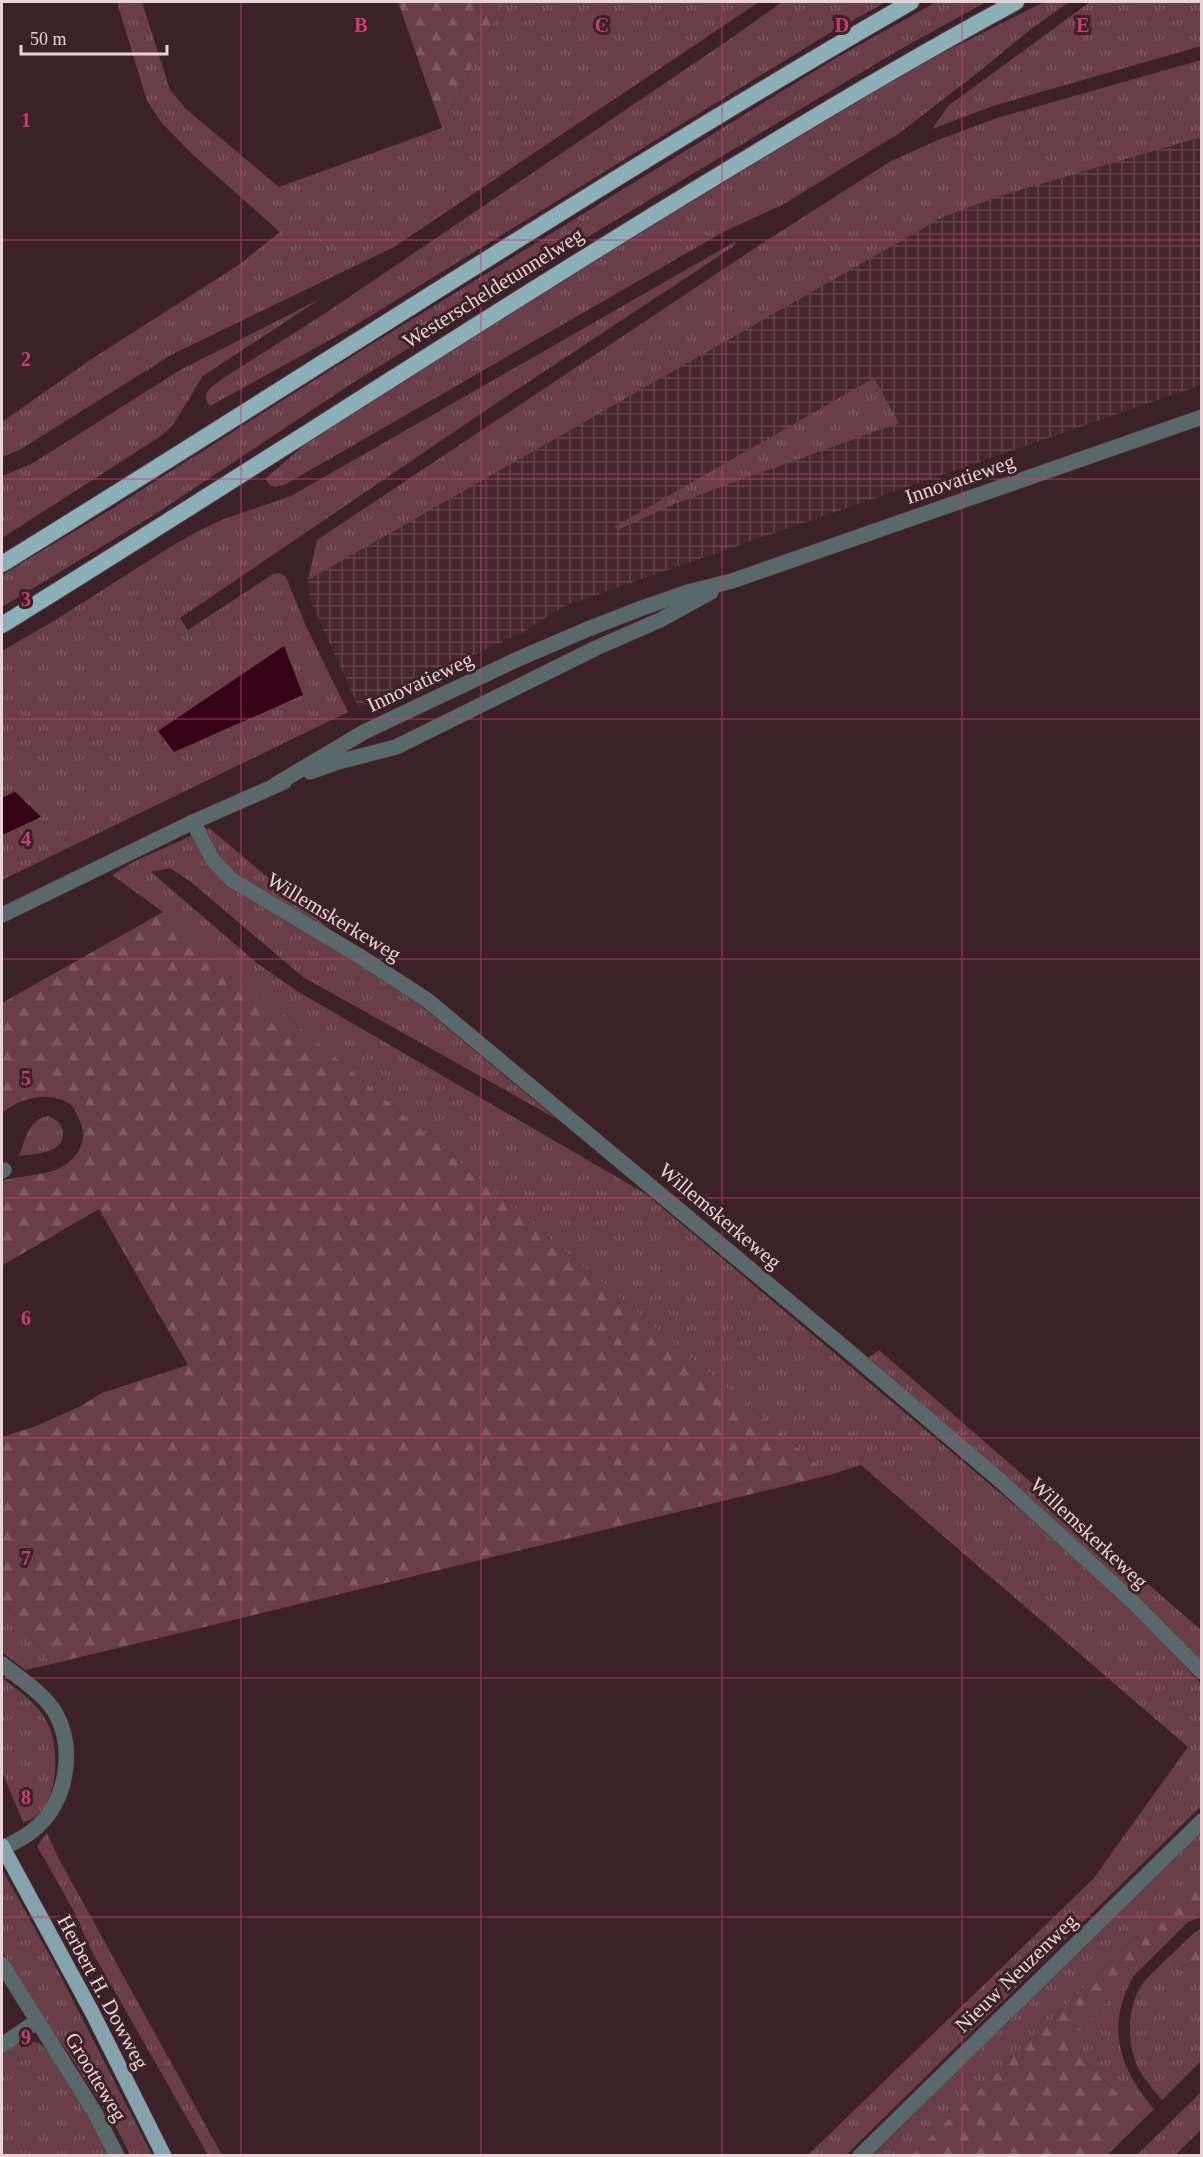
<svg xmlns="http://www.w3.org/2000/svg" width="1203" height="2157" viewBox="0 0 1203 2157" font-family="'Times New Roman',serif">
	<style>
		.industrial { fill: url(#industrial-grid) }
		.grass { fill: url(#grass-tufts) }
		.forest { fill: url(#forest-firs) }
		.water { fill: #350216 }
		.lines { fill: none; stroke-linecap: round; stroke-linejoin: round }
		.minor-casing { stroke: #583e44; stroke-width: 16 }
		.primary-casing { stroke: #583e44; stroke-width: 16 }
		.trunk-casing { stroke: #583e44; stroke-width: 18 }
		.minor { stroke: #58686b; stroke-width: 15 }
		.primary { stroke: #83a4ac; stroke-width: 15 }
		.trunk { stroke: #8bb0b8; stroke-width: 16 }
		.grid { fill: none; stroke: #ca3e74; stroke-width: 1.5; stroke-opacity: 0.55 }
		.labels { text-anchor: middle; stroke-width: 6; stroke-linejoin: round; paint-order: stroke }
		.street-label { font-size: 21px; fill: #e8d4d8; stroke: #3d2128 }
		.grid-label { font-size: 20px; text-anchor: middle; font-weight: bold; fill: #ca3e74; stroke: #3d2128; stroke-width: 6; stroke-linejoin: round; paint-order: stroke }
	</style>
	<defs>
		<pattern id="industrial-grid" width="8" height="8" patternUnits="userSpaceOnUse" patternTransform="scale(1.5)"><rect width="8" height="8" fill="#4a2630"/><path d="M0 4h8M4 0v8" fill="none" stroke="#64454d"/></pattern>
		<pattern id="grass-tufts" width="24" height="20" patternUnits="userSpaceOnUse" patternTransform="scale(1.5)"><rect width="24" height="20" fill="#693e49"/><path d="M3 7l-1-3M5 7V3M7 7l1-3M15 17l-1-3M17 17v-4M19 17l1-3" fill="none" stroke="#7e5962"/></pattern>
		<pattern id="forest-firs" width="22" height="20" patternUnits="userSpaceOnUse" patternTransform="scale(1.5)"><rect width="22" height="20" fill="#693e49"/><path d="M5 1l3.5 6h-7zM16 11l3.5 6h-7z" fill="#7e5962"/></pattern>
	</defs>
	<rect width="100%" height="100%" fill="#3d2128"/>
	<polygon class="industrial" points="1201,137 1201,385 564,606 525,631 359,708 310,600 308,580 943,217 1000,196"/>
	<g class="grass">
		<polygon points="117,2 142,2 170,90 186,109 279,187 442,128 503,2 759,2 394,247 171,355 21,449 2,457 2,422 93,358 237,266 280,232 192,154 162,123 147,101"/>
		<path d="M782,2H886L823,37L346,331L210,406C199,393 212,387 222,379L324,314L733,37Z"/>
		<polygon points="936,2 986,2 899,50 576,244 351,384 154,515 2,607 2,575 113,508 359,352 836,58"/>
		<path d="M1044,2H1069L1031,29L976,74L898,134L782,205L725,231L286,484C277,487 269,490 266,478L310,440L588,264L911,69Z"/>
		<polygon points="1090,2 1201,2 1201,46 993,106 932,129 948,106"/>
		<polygon points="1201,60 1201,137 1000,196 943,217 308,580 317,540 755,248 891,161 938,140 997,118"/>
		<polygon points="736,241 734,246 498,402 180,618 188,630 273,574 279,573 286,577 305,624 348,712 2,880 2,835 40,816 15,792 2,798 2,651 52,622 172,546 200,530 224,519 291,496"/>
		<polygon points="320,299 203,376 173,425 161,436 2,538 2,476 33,463 180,370"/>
		<polygon points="874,378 899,423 674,504 618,530 614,527"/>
		<polygon points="209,828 555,1118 303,977 191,882 170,868 151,872 257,963 297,991 646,1194 1077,1558 1129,1605 1201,1684 1201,1806 846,2155 808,2155 1093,1879 1188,1747 861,1465 830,1475 163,912 112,875 137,860"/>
		<path d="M48,1116C57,1120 62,1123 63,1133C64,1154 33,1154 19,1156C25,1140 29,1119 48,1116Z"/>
		<polygon points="879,1350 1201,1630 1201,1660 1140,1598 867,1359"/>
		<polygon points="2,1600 52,1664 25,1670 2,1652"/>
		<path d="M2,1678C19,1691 38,1703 48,1724C61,1750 59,1815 23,1822L2,1772Z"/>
		<polygon points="1201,1828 1201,1874 912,2155 872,2156"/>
		<polygon points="47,1833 58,1857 222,2155 208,2155 90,1948 76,1915 37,1846"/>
		<polygon points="2,1869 57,1969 152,2155 130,2155 117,2129 65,2048 36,2012 2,1951"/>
		<path d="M1171,1955L1176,1969L1201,1960V2061L1162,2100C1155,2092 1148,2084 1142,2075C1126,2049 1125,2006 1144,1982C1152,1972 1162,1964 1171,1955Z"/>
		<path d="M1135,1974C1105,2023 1118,2068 1154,2109L1144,2119L1066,2043Z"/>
		<polygon points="23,2038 41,2044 57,2063 114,2155 2,2156 2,2048"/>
		<polygon points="1201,2092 1201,2130 1175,2155 1137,2155"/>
	</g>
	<g class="forest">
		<polygon points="398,2 503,2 442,128"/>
		<path d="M163,912L830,1475L52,1664L2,1600V1437L36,1426L79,1407L102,1393L188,1365L99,1209L3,1265L2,1261V1181C17,1176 48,1175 60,1168C81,1157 90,1136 77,1115C75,1111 73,1106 70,1104C48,1090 20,1098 2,1113V1003Z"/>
		<polygon points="1201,1874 1201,1917 1188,1922 1066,2043 1144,2119 1107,2155 912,2155"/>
		<polygon points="1201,1929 1201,1960 1176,1969 1171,1955 1195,1932"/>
	</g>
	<g class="water">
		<polygon points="284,646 303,695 174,752 158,731"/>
		<polygon points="15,792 41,817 2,835 2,798"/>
	</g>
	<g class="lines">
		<defs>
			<g id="minor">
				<polyline points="310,772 338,762 396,747 596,648 660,620 711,592"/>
				<polyline points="275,785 364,732 518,659 588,629 642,608 688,592 732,581 1202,417"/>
				<polyline points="193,822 213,860 232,880 361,957 427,1000 846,1349 1002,1482 1132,1601 1202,1672"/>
				<polyline points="2,915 193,822 284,782"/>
				<polyline points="2,1171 4,1170"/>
				<path d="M2,1664C20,1679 44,1693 56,1714C75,1749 67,1799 38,1826C28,1836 15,1842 3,1848"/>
				<polyline points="2,1964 95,2113 117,2156"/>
				<polyline points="2,2045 36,2022"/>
				<polyline points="860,2156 1202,1821"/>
			</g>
			<polyline id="primary" points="2,1846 92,2012 164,2156"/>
			<g id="trunk">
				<path d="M2,564C305,377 602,180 911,2"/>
				<path d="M2,625C253,470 499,307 752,155C839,102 927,50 1016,2"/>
			</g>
		</defs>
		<use href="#minor" class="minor-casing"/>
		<use href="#primary" class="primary-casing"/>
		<use href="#trunk" class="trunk-casing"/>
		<use href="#minor" class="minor"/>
		<use href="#primary" class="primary"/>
		<use href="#trunk" class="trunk"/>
	</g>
	<path class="grid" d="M241,2V2156M481,2V2156M722,2V2156M962,2V2156M2,240H1202M2,479H1202M2,719H1202M2,959H1202M2,1198H1202M2,1438H1202M2,1678H1202M2,1917H1202"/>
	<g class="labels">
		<g class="street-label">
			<text transform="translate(493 288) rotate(-32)" y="7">Westerscheldetunnelweg</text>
			<text transform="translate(960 479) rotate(-19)" y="7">Innovatieweg</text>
			<text transform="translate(420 682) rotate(-25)" y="7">Innovatieweg</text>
			<text transform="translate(334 917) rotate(31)" y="7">Willemskerkeweg</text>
			<text transform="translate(720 1216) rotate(40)" y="7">Willemskerkeweg</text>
			<text transform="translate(1089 1533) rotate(43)" y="7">Willemskerkeweg</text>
			<text transform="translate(1016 1973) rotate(-44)" y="7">Nieuw Neuzenweg</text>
			<text transform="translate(103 1992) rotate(62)" y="7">Herbert H. Dowweg</text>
			<text transform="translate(96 2077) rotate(59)" y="7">Grootteweg</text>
		</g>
	</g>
	<g class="grid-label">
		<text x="361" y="32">B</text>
		<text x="602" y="32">C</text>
		<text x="842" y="32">D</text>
		<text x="1083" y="32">E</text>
		<text x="26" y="127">1</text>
		<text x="26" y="366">2</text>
		<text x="26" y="606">3</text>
		<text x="26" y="846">4</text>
		<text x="26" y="1085">5</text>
		<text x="26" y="1325">6</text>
		<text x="26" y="1565">7</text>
		<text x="26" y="1804">8</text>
		<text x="26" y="2044">9</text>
	</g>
	<rect width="1203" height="2157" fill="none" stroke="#e8d4d8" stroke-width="6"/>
	<path d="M21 45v9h146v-9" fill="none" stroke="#e8d4d8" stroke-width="3"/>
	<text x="30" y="45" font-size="18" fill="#e8d4d8" stroke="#3d2128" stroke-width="4.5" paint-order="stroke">50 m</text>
</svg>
